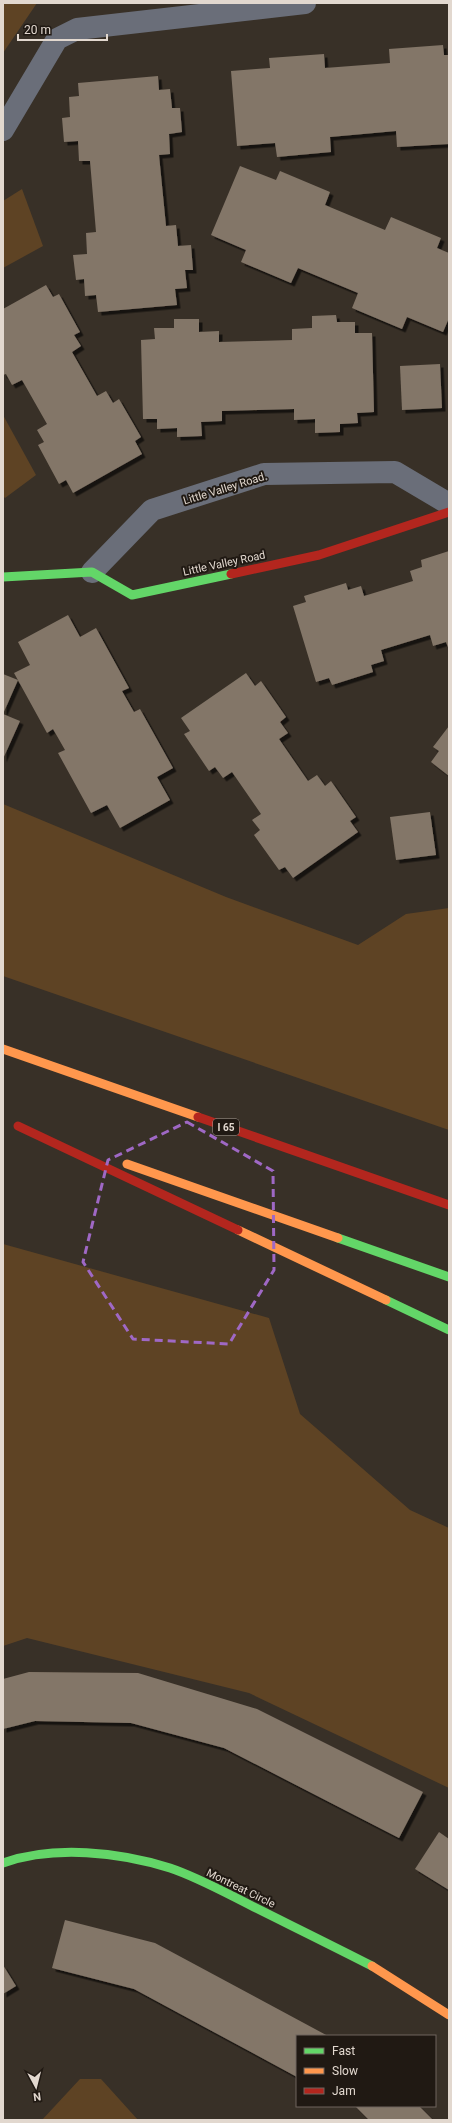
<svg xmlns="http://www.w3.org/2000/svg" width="452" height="2123" viewBox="0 0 452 2123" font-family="Roboto,sans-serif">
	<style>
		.green { fill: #5e4324 }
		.building { fill: #837668; filter: url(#shadow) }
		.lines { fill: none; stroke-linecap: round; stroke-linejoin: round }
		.street { stroke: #6a6e79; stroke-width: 22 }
		.fast { stroke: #63d668; stroke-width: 9 }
		.slow { stroke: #ff974d; stroke-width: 9 }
		.jam { stroke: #b3261e; stroke-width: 9 }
		.marked { fill: none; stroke: #9f68c5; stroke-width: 3; stroke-dasharray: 8 5; stroke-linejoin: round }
		.labels { text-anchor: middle; stroke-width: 4; stroke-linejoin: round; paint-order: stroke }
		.shield { fill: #201913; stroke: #a89f97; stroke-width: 1 }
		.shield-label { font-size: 10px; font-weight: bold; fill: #e2d8cf }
		.street-label { font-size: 11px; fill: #e2d8cf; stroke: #201913 }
	</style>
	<defs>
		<filter id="shadow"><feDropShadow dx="3.5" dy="3.5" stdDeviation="0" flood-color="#0009"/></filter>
	</defs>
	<rect width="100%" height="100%" fill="#383027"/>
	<g class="green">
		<polygon points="3,3 37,3 3,53"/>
		<polygon points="22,189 43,246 3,268 3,201"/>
		<polygon points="3,415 36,475 5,498 3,496"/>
		<polygon points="3,804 226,897 358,945 406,914 449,908 449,1130 3,976"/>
		<polygon points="3,1244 269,1318 300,1414 410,1510 449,1528 449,1788 249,1693 27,1638 3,1646"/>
		<polygon points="80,2079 101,2079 138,2120 42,2120"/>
	</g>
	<g class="building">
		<polygon points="443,45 444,55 449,55 449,144 397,147 396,131 330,137 331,152 277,157 275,143 237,146 231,71 270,68 269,58 324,54 325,68 390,63 389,49"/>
		<polygon points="158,76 159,90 170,89 172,108 180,108 182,132 169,134 170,154 159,155 166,226 176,225 178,246 191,245 193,270 185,270 187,288 175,289 177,305 98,312 96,295 85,296 84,279 76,280 73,255 87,254 86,233 96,232 90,161 79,161 78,141 64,142 62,118 70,117 69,97 79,96 78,83"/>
		<polygon points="240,166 276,180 280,171 330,192 325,205 385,230 391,217 441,238 437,248 449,253 449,318 443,332 407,317 402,329 352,308 358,293 298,268 291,283 241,262 246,250 211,235"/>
		<polygon points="46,285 53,297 59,294 80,332 74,335 81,346 72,352 97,396 106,391 113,403 119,399 141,437 135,441 142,454 73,493 66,480 59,484 38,445 44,442 37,430 47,424 22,380 12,385 6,374 3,375 3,309"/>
		<polygon points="336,315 337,322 355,322 355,333 372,333 374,412 357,413 358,423 340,424 340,432 315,433 315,419 294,420 294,409 222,411 222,421 201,422 202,436 177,437 177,428 157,429 157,419 143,419 141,340 155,339 154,328 174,328 174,319 199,319 199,332 219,331 219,342 292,340 292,329 312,328 312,316"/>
		<polygon points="440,364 442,408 402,410 400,366"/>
		<polygon points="449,551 449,650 446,642 433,646 430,635 381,650 384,661 371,665 373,672 332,685 329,678 316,682 293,606 306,602 304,596 346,583 348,590 361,586 364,596 413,581 410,571 422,567 421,560"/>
		<polygon points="68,615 80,637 96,628 129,688 122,691 134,712 140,709 173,768 157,777 170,800 120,828 107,805 91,813 58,753 65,750 53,729 47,733 14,673 30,665 18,642"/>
		<polygon points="246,673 255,686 261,681 286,717 280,722 288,733 279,739 308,781 317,775 325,786 331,781 356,817 350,821 358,832 293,878 285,867 279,870 254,835 260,830 252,820 261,814 232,772 223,778 215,767 209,771 184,734 190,731 181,718"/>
		<polygon points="3,674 18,680 3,714"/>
		<polygon points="3,714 20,721 3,759"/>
		<polygon points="449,726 449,776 431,762 439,751 433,747"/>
		<polygon points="430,812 436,855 396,860 390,817"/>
		<polygon points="29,1672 138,1673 257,1709 423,1792 399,1838 224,1748 131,1723 35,1721 3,1729 3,1679"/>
		<polygon points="439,1832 449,1839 449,1890 415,1869"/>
		<polygon points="65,1920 155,1943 328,2036 297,2036 297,2077 134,1989 52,1968"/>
		<polygon points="3,1965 16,1986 3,1994"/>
		<polygon points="355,2106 419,2106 433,2120 369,2120"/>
	</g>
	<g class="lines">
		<g class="street">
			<polyline points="3,130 57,39 77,29 305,3"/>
			<polyline points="92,572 152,510 264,474 395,472 449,504"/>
		</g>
		<g class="fast">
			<polyline points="3,577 92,572 132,595 231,574"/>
			<polyline points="338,1238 449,1277"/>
			<polyline points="386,1300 449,1330"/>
			<path d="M3,1863C54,1845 119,1852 170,1868C197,1877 224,1892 250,1905C290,1925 331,1945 372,1966"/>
		</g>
		<g class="slow">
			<polyline points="3,1049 198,1117"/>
			<polyline points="127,1164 338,1238"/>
			<polyline points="238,1230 386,1300"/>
			<polyline points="372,1966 449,2015"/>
		</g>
		<g class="jam">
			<polyline points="231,574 319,555 449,512"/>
			<polyline points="198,1117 449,1205"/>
			<polyline points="18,1126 238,1230"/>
		</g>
	</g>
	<path class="marked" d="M187,1122L273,1171L274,1270L229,1344L133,1339L83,1262L108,1160Z"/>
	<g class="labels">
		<rect class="shield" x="213" y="1119" width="26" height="16" rx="3"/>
		<g class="shield-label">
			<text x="226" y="1131">I 65</text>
		</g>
		<g class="street-label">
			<text transform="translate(225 488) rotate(-17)" y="4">Little Valley Road.</text>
			<text transform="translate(224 563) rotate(-12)" y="4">Little Valley Road</text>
			<text transform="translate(241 1888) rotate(26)" y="4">Montreat Circle</text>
		</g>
	</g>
	<rect width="452" height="2123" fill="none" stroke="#e2d8cf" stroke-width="8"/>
	<rect x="296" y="2035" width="140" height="72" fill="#201913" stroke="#6e655e"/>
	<rect x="304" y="2048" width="20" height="6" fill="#63d668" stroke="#6e655e"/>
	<text x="332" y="2055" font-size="12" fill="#e2d8cf">Fast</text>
	<rect x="304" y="2068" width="20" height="6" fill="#ff974d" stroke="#6e655e"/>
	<text x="332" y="2075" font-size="12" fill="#e2d8cf">Slow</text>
	<rect x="304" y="2088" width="20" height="6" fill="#b3261e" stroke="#6e655e"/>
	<text x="332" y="2095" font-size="12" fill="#e2d8cf">Jam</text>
	<g transform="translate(36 2087) rotate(173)" stroke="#201913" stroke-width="3" paint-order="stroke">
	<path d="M0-3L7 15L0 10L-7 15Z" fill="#e2d8cf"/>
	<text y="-6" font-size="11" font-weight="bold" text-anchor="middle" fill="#e2d8cf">N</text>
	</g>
	<path d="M18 34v6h89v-6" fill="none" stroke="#e2d8cf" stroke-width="2"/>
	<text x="24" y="34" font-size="12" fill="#e2d8cf" stroke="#201913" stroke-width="3" paint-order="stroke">20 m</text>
</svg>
